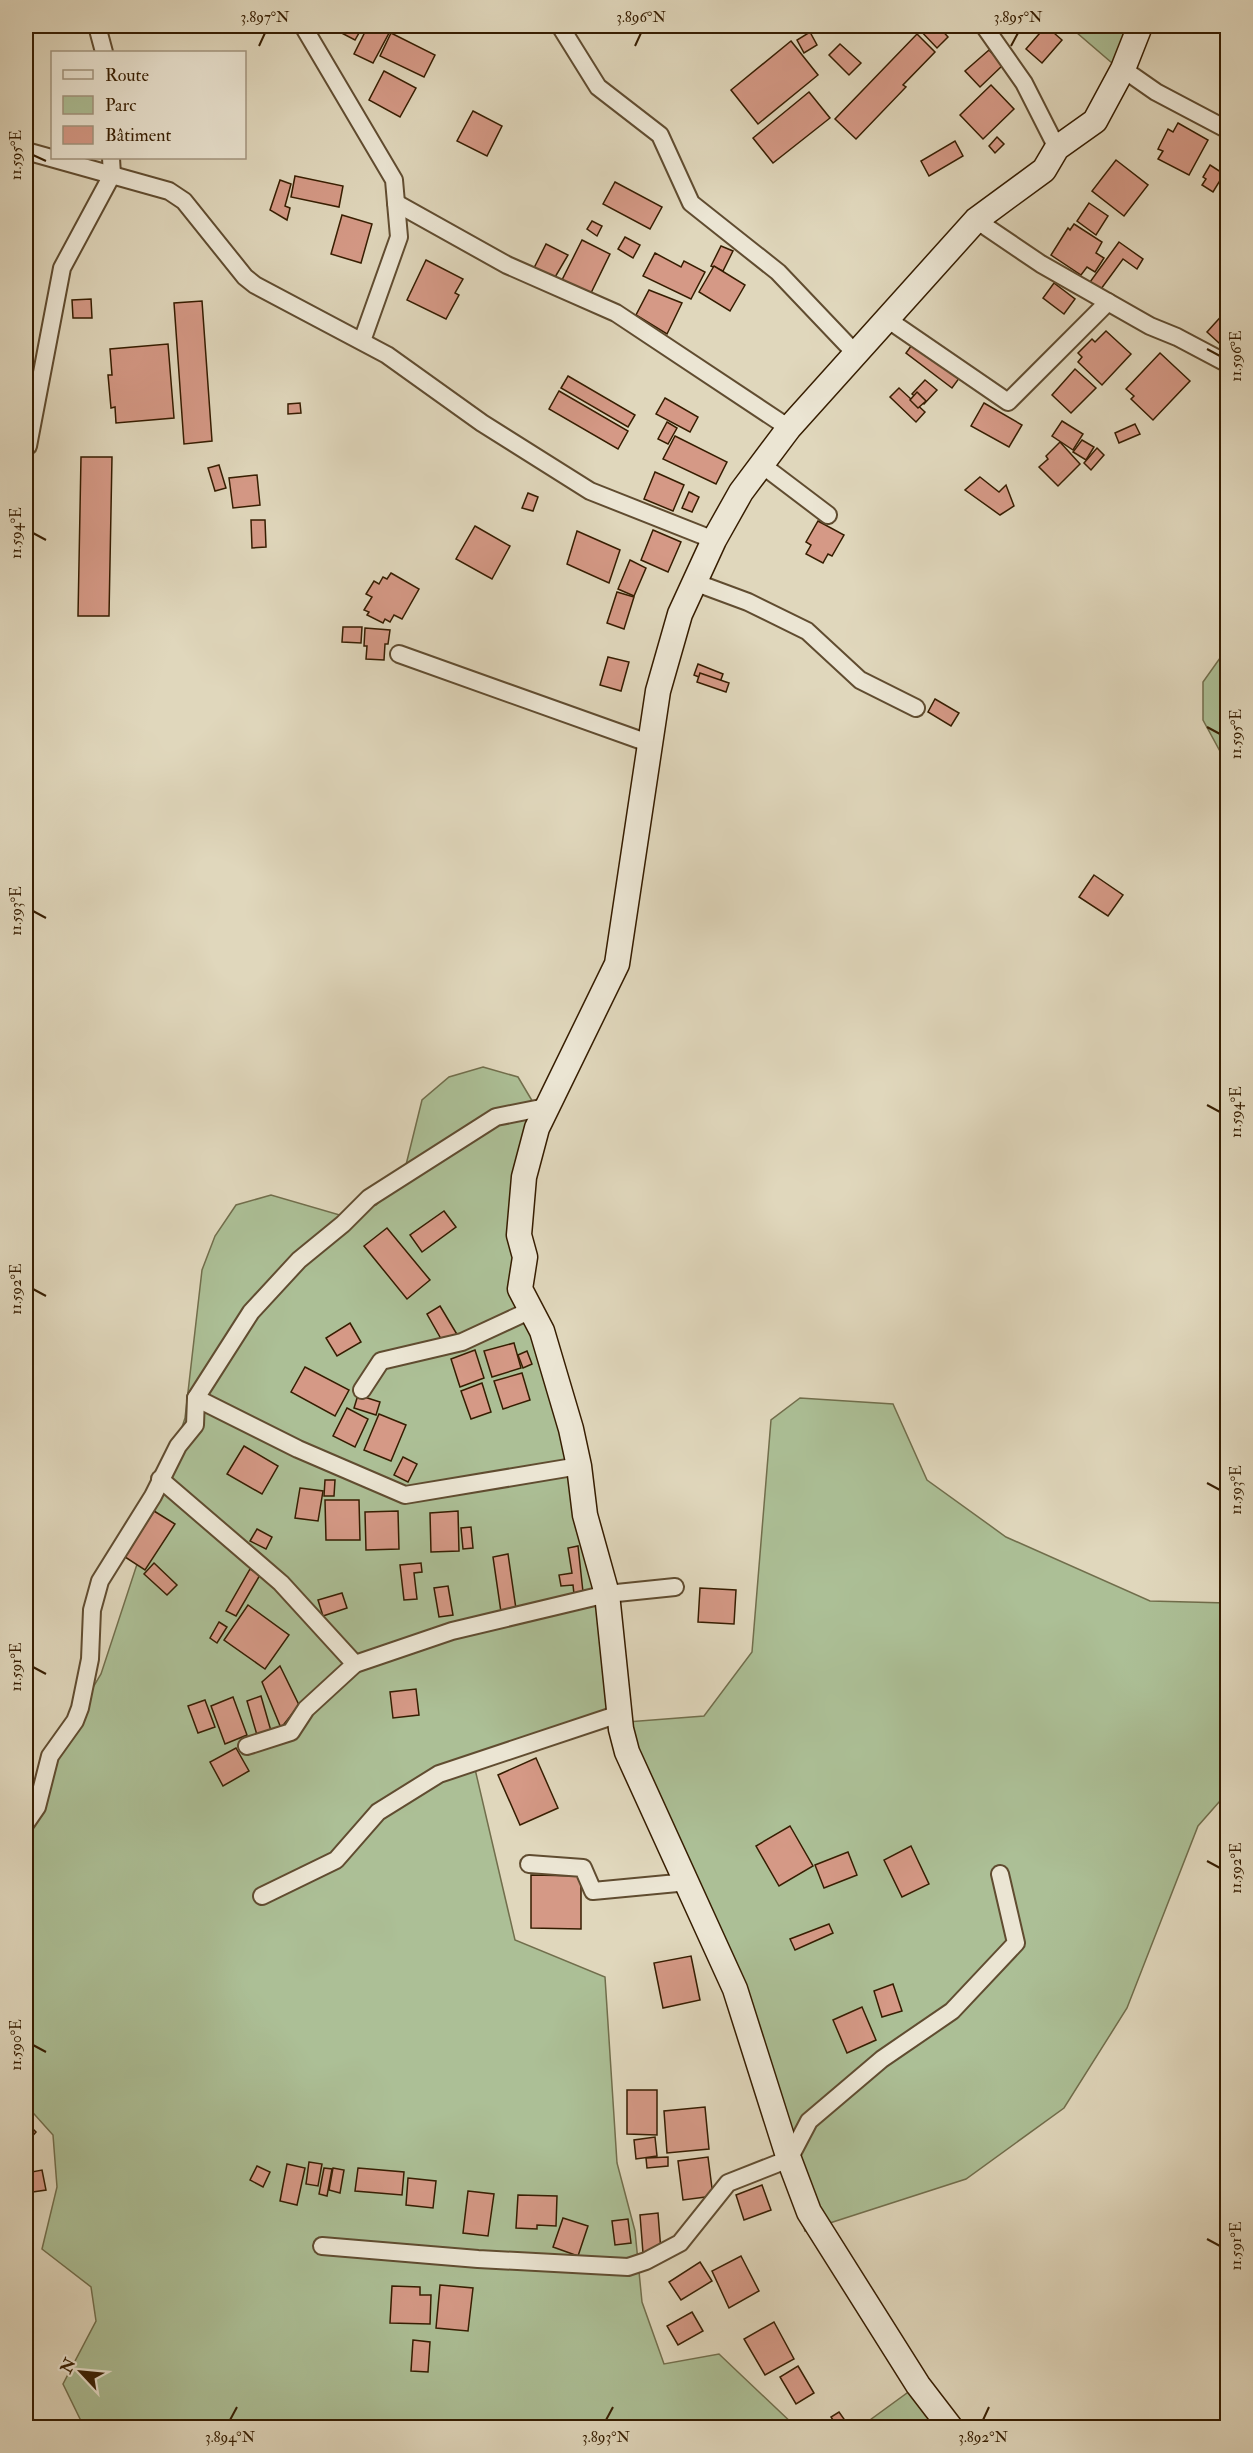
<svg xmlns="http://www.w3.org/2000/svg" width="1253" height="2453" viewBox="0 0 1253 2453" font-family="'IM FELL Double Pica',serif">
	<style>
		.green { fill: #acbf96; stroke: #716e4c; stroke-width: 1.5 }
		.building { fill: #d59986; stroke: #361d01; stroke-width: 1.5 }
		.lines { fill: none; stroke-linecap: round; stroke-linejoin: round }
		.street-casing { stroke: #604c30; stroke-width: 20 }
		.secondary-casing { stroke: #361d01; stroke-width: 27 }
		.street { stroke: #ebe5d3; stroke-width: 16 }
		.secondary { stroke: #ebe5d3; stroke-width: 24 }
		.ticks { fill: none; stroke: #361d01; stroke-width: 2 }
		.neatline { fill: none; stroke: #361d01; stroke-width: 2 }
		.ticks-label { font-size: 15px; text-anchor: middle; fill: #361d01 }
	</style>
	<rect width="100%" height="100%" fill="#e0d7bc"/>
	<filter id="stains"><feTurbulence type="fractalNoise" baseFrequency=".00333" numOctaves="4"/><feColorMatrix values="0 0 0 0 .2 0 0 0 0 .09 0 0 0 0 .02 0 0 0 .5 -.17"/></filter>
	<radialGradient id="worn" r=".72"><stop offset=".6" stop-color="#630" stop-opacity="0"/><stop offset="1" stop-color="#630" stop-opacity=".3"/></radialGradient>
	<g class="green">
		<polygon points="1069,26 1135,26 1119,69"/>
		<polygon points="1225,651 1228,651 1227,764 1203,720 1203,682"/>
		<polygon points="483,1067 518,1077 537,1109 531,1168 527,1250 538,1319 594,1510 614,1723 704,1716 752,1652 771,1420 800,1398 893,1404 927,1480 1006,1537 1150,1601 1227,1603 1227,1793 1198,1826 1127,2008 1064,2108 966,2179 805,2231 736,2007 614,1724 475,1769 515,1940 605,1977 617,2163 635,2231 642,2302 664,2364 719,2354 796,2427 84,2427 63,2384 96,2321 91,2287 42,2249 57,2187 53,2135 26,2105 26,1800 101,1674 185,1418 202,1270 215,1236 236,1205 271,1195 343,1216 376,1205 403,1177 422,1100 449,1077"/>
		<polygon points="918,2385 957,2428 859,2428"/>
	</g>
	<g class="building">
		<polygon points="334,26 363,26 355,40 332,28"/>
		<polygon points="368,26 374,26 389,33 373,63 354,54"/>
		<polygon points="918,26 938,26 948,37 937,48 917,27"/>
		<polygon points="1046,26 1062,40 1042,63 1026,49"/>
		<polygon points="810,32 817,45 804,53 797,40"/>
		<polygon points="391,33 435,55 424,77 380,56"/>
		<polygon points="917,34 935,52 903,85 906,87 856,139 835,119"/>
		<polygon points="791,41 818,75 758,124 731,90"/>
		<polygon points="840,44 861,63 849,75 829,55"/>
		<polygon points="989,50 1003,65 980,87 965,71"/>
		<polygon points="384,71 416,88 400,117 369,100"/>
		<polygon points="991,85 1014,109 983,139 960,115"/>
		<polygon points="809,92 830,118 773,163 753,138"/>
		<polygon points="473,111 502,126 487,156 457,141"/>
		<polygon points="1178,123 1208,140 1189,175 1158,159 1163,151 1158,149 1168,129 1173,132"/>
		<polygon points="997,137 1004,144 995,153 989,146"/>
		<polygon points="955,141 963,156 929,176 921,161"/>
		<polygon points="1116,160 1148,185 1124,216 1092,191"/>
		<polygon points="1210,165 1224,174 1213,192 1202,185 1206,179 1203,177"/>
		<polygon points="295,176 343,186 339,207 291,197"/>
		<polygon points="280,180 291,184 285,206 290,208 287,220 270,210"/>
		<polygon points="615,182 662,207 650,229 603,204"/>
		<polygon points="1089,203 1108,216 1096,235 1077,221"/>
		<polygon points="342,215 372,224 361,263 331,254"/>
		<polygon points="592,221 602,226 597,236 587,229"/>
		<polygon points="1074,224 1102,242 1096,253 1104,258 1095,272 1087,267 1081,275 1051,255 1068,228 1070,230"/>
		<polygon points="625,237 640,245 633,258 618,249"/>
		<polygon points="582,240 610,254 590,295 561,282"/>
		<polygon points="1119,242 1143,259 1137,269 1123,259 1101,289 1090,282"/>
		<polygon points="546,244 568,255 554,279 534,268"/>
		<polygon points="721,246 733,251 723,271 711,266"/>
		<polygon points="655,253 681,267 684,261 705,272 691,299 643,276"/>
		<polygon points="426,260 463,279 455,293 459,295 446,319 407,300"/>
		<polygon points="714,266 745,285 730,311 699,292"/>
		<polygon points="1054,283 1075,299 1064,314 1043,298"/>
		<polygon points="649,290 682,303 667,334 636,315"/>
		<polygon points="91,299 92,318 73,318 72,300"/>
		<polygon points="202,301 212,441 184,444 174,303"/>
		<polygon points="1225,312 1228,315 1228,333 1219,343 1207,332"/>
		<polygon points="1106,331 1131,354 1102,385 1078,362 1082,357 1078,353 1092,339 1095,342"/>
		<polygon points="914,342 960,377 952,388 906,353"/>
		<polygon points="168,344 174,418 116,423 115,407 111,408 108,375 112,375 110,349"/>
		<polygon points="1160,353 1190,381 1153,420 1131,399 1134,396 1126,389"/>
		<polygon points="1075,369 1096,388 1071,413 1052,395"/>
		<polygon points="568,376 635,415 628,427 561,388"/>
		<polygon points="925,380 937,390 924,404 912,394"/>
		<polygon points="899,388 925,412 916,422 890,397"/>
		<polygon points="559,391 628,431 618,449 549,409"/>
		<polygon points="917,392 926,401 918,408 910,400"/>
		<polygon points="665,398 698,417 690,432 656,414"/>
		<polygon points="300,403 301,413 288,414 288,404"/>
		<polygon points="984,403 1022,425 1009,447 971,426"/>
		<polygon points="1062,421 1083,434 1073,450 1052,436"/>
		<polygon points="667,422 677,428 668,444 658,439"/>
		<polygon points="1135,424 1140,434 1119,443 1115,433"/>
		<polygon points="675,436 727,462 716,484 663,459"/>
		<polygon points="1082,440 1094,447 1086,460 1073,452"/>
		<polygon points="1060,442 1080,464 1058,486 1039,467 1048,459 1046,456"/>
		<polygon points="1097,448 1104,455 1091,470 1084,463"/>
		<polygon points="81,457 112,457 109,616 78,616"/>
		<polygon points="219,465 226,488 215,491 208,468"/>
		<polygon points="655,472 684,485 673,511 644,499"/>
		<polygon points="257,475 260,505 233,508 229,478"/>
		<polygon points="980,477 999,492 1006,485 1014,506 1000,515 965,490"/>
		<polygon points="689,492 699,497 692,512 682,508"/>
		<polygon points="528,493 538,497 533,511 522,508"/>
		<polygon points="251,520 265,520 266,547 252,548"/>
		<polygon points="818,521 844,535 832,556 828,554 823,563 806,554 811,545 806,542"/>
		<polygon points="475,526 510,546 492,579 456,559"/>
		<polygon points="653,530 681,542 668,572 641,560"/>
		<polygon points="577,531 620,550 609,583 567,564"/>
		<polygon points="630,560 646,568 634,596 618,589"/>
		<polygon points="391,573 419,589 402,619 394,615 390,622 385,619 383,623 367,615 369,612 364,610 372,597 366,594 374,581 379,584 383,577 387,579"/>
		<polygon points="617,592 634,597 624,629 607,623"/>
		<polygon points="343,627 362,627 361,643 342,642"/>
		<polygon points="365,628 390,630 388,644 385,644 384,660 366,659 367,646 364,646"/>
		<polygon points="608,657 629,662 621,691 600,685"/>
		<polygon points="698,664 723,674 719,685 694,675"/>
		<polygon points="700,673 729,683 726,692 697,682"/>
		<polygon points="935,699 959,713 951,726 928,712"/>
		<polygon points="1094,875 1123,895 1108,916 1079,897"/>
		<polygon points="444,1211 456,1227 422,1252 410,1235"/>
		<polygon points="387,1228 430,1280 407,1299 364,1246"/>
		<polygon points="440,1306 458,1336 444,1344 427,1314"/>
		<polygon points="350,1323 361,1342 337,1356 326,1338"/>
		<polygon points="514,1343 521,1368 492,1377 484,1351"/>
		<polygon points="475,1350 484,1378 460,1387 451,1359"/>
		<polygon points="527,1351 532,1364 523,1368 518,1355"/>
		<polygon points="305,1367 349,1390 335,1416 291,1392"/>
		<polygon points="522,1373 530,1400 503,1409 494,1381"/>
		<polygon points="482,1383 491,1412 471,1419 461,1391"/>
		<polygon points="358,1395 380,1402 376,1415 354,1408"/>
		<polygon points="347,1408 368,1419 355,1447 333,1436"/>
		<polygon points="379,1414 406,1425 391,1461 364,1450"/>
		<polygon points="244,1446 278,1466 262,1494 227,1474"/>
		<polygon points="403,1457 417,1464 408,1482 394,1475"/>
		<polygon points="325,1480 335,1480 334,1496 324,1496"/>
		<polygon points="300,1488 323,1491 318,1521 295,1518"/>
		<polygon points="325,1500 359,1500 360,1540 326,1540"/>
		<polygon points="154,1511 175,1524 145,1570 125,1557"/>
		<polygon points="398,1511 399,1549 366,1550 365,1512"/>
		<polygon points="458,1511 459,1551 431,1552 430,1513"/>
		<polygon points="471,1527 473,1548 463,1549 461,1528"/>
		<polygon points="257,1529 272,1537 266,1549 250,1541"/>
		<polygon points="578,1546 583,1592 574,1594 573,1585 561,1586 559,1575 572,1573 568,1548"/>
		<polygon points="508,1554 516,1609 501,1612 493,1557"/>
		<polygon points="154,1563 177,1585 167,1595 144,1574"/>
		<polygon points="421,1563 422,1572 414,1573 417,1599 404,1600 400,1565"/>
		<polygon points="250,1569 260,1575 236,1616 226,1611"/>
		<polygon points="448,1586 453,1615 439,1617 434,1588"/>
		<polygon points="700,1588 736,1590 734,1624 698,1622"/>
		<polygon points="342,1593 347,1608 323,1616 318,1600"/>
		<polygon points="248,1605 289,1635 265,1669 224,1640"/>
		<polygon points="219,1622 227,1627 217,1643 210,1638"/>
		<polygon points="280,1666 299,1705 281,1728 262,1682"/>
		<polygon points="416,1689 419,1715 393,1718 390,1692"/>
		<polygon points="261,1696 271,1731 257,1735 247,1701"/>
		<polygon points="233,1697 247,1735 225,1744 211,1706"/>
		<polygon points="205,1700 215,1727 198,1733 188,1706"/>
		<polygon points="236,1748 249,1771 223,1786 210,1762"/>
		<polygon points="536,1758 558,1808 520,1825 498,1775"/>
		<polygon points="790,1826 813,1866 779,1886 756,1846"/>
		<polygon points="911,1846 929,1884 902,1897 884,1860"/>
		<polygon points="848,1852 857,1875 824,1888 815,1865"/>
		<polygon points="531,1875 581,1876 581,1929 531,1928"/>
		<polygon points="829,1924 833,1933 795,1950 790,1939"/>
		<polygon points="691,1956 700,2000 663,2008 654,1963"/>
		<polygon points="893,1984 902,2011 882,2017 874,1991"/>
		<polygon points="862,2007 876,2040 847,2053 833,2020"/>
		<polygon points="627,2090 657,2090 657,2135 627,2134"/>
		<polygon points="705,2107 709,2149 667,2153 664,2111"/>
		<polygon points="27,2123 36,2132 26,2143 26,2125"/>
		<polygon points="655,2137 657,2156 636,2159 634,2140"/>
		<polygon points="668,2157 668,2166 647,2168 646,2158"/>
		<polygon points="708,2157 713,2196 683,2200 678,2161"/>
		<polygon points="309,2162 322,2164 318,2186 306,2184"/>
		<polygon points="287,2164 305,2168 297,2205 280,2201"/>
		<polygon points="257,2166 270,2172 263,2187 250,2180"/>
		<polygon points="324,2168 332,2169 327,2196 319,2194"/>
		<polygon points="333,2168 344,2170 340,2193 329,2190"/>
		<polygon points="358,2168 404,2172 402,2195 355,2191"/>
		<polygon points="42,2170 46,2190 26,2193 26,2173"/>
		<polygon points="408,2178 436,2181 433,2208 406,2205"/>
		<polygon points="762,2185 771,2210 744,2220 736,2195"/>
		<polygon points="468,2191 494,2194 488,2236 463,2233"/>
		<polygon points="518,2195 557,2196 556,2226 537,2225 537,2229 516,2228"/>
		<polygon points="658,2213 661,2251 643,2253 640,2215"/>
		<polygon points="563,2218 588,2226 578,2256 553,2247"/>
		<polygon points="628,2219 631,2243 615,2245 612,2221"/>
		<polygon points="741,2256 759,2291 729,2308 712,2271"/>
		<polygon points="700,2262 712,2281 681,2300 669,2282"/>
		<polygon points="440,2285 473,2288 468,2331 436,2328"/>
		<polygon points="392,2286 420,2287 420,2295 431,2295 430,2324 390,2323"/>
		<polygon points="692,2312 703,2331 678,2345 667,2326"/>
		<polygon points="774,2322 794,2359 765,2375 744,2339"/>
		<polygon points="413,2340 430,2342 428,2372 411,2371"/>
		<polygon points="798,2366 814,2393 796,2404 780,2377"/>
		<polygon points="26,2404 38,2428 26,2428"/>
		<polygon points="839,2412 844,2419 836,2425 831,2417"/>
	</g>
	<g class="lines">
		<defs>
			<g id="street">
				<polyline points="97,26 104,52"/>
				<polyline points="303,26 394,180 399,237 362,341"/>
				<polyline points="560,26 598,87 660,135 691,203 778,272 856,354"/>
				<polyline points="984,26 1024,83 1057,148"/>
				<polyline points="1123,69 1156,92 1228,130"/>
				<polyline points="26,151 169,191 184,201 245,277 255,285 387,355 482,423 590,491 714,540"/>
				<polyline points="396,203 507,265 616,313 789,428"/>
				<polyline points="976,220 1041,264 1150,326 1177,337 1228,364"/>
				<polyline points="887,319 1008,402 1108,302"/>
				<polyline points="28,446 62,268 112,175 111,158"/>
				<polyline points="762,465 828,515"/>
				<polyline points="694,582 748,602 807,631 860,680 916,708"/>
				<polyline points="399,654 651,744"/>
				<polyline points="362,1390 381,1361 462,1342 531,1310"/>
				<polyline points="196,1398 298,1449 405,1495 579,1466"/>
				<polyline points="160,1479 281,1583 355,1664"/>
				<polyline points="247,1746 291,1732 306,1709 355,1664 452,1631 607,1594 675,1587"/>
				<polyline points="26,1823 37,1807 50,1756 75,1721 80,1708 90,1659 92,1610 100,1581 153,1496 178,1446 195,1425 196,1398 251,1312 299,1260 343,1224 369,1198 496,1117 546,1107"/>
				<polyline points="529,1864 583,1868 593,1891 688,1882"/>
				<polyline points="262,1896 336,1860 378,1812 439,1774 619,1714"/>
				<polyline points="322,2246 478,2259 628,2267 646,2261 680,2243 728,2183 789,2159 809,2121 882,2059 952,2011 1016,1943 1000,1874"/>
			</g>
			<polyline id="secondary" points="951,2428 918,2385 809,2212 789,2159 735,1989 627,1752 621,1729 607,1594 585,1515 579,1466 571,1429 542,1331 520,1289 525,1257 519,1235 524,1177 537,1128 617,964 658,691 680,614 714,540 741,492 789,428 976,220 1044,170 1057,148 1095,121 1123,69 1140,26"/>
		</defs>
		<use href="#street" class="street-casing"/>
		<use href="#secondary" class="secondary-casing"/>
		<use href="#street" class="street"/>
		<use href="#secondary" class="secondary"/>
	</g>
	<path class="ticks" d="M259,46L265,33M635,46L641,33M1011,46L1018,33M33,155L46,161M1207,349L1220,356M33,533L46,540M1207,727L1220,734M33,911L46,918M1207,1105L1220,1112M33,1289L46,1296M1207,1483L1220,1490M33,1667L46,1674M1207,1861L1220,1868M33,2045L46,2052M1207,2239L1220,2246M230,2420L237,2407M606,2420L613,2407M983,2420L989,2407"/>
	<rect width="1253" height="2453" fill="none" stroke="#e0d7bc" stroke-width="66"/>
	<rect x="51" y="51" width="195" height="108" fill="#ebe5d3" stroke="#a3957f" stroke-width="1.5"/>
	<rect x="63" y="70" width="30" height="9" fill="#ebe5d3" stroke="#a3957f" stroke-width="1.5"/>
	<text x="105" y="81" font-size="18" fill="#361d01">Route</text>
	<rect x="63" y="96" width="30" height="18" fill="#acbf96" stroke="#a3957f" stroke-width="1.5"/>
	<text x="105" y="111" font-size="18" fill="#361d01">Parc</text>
	<rect x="63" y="126" width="30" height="18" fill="#d59986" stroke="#a3957f" stroke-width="1.5"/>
	<text x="105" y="141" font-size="18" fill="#361d01">Bâtiment</text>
	<g transform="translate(81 2372) rotate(296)" stroke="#ebe5d3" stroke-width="4.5" paint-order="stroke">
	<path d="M0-4.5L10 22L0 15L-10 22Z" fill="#361d01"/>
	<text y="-9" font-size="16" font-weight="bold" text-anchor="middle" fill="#361d01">N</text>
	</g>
	<rect x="33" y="33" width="1187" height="2387" class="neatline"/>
	<g class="ticks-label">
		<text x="265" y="22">3.897°N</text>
		<text x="641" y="22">3.896°N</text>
		<text x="1018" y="22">3.895°N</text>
		<text transform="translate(16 155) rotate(-90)" y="5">11.595°E</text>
		<text transform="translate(1236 356) rotate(-90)" y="5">11.596°E</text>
		<text transform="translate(16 533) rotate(-90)" y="5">11.594°E</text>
		<text transform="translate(1236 734) rotate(-90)" y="5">11.595°E</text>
		<text transform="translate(16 911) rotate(-90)" y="5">11.593°E</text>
		<text transform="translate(1236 1112) rotate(-90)" y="5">11.594°E</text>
		<text transform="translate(16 1289) rotate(-90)" y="5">11.592°E</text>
		<text transform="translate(1236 1490) rotate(-90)" y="5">11.593°E</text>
		<text transform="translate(16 1667) rotate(-90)" y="5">11.591°E</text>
		<text transform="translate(1236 1868) rotate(-90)" y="5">11.592°E</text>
		<text transform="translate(16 2045) rotate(-90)" y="5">11.590°E</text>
		<text transform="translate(1236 2246) rotate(-90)" y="5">11.591°E</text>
		<text x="230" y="2442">3.894°N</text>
		<text x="606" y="2442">3.893°N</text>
		<text x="983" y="2442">3.892°N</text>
	</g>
	<rect width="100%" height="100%" filter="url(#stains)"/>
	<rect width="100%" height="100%" fill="url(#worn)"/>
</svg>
